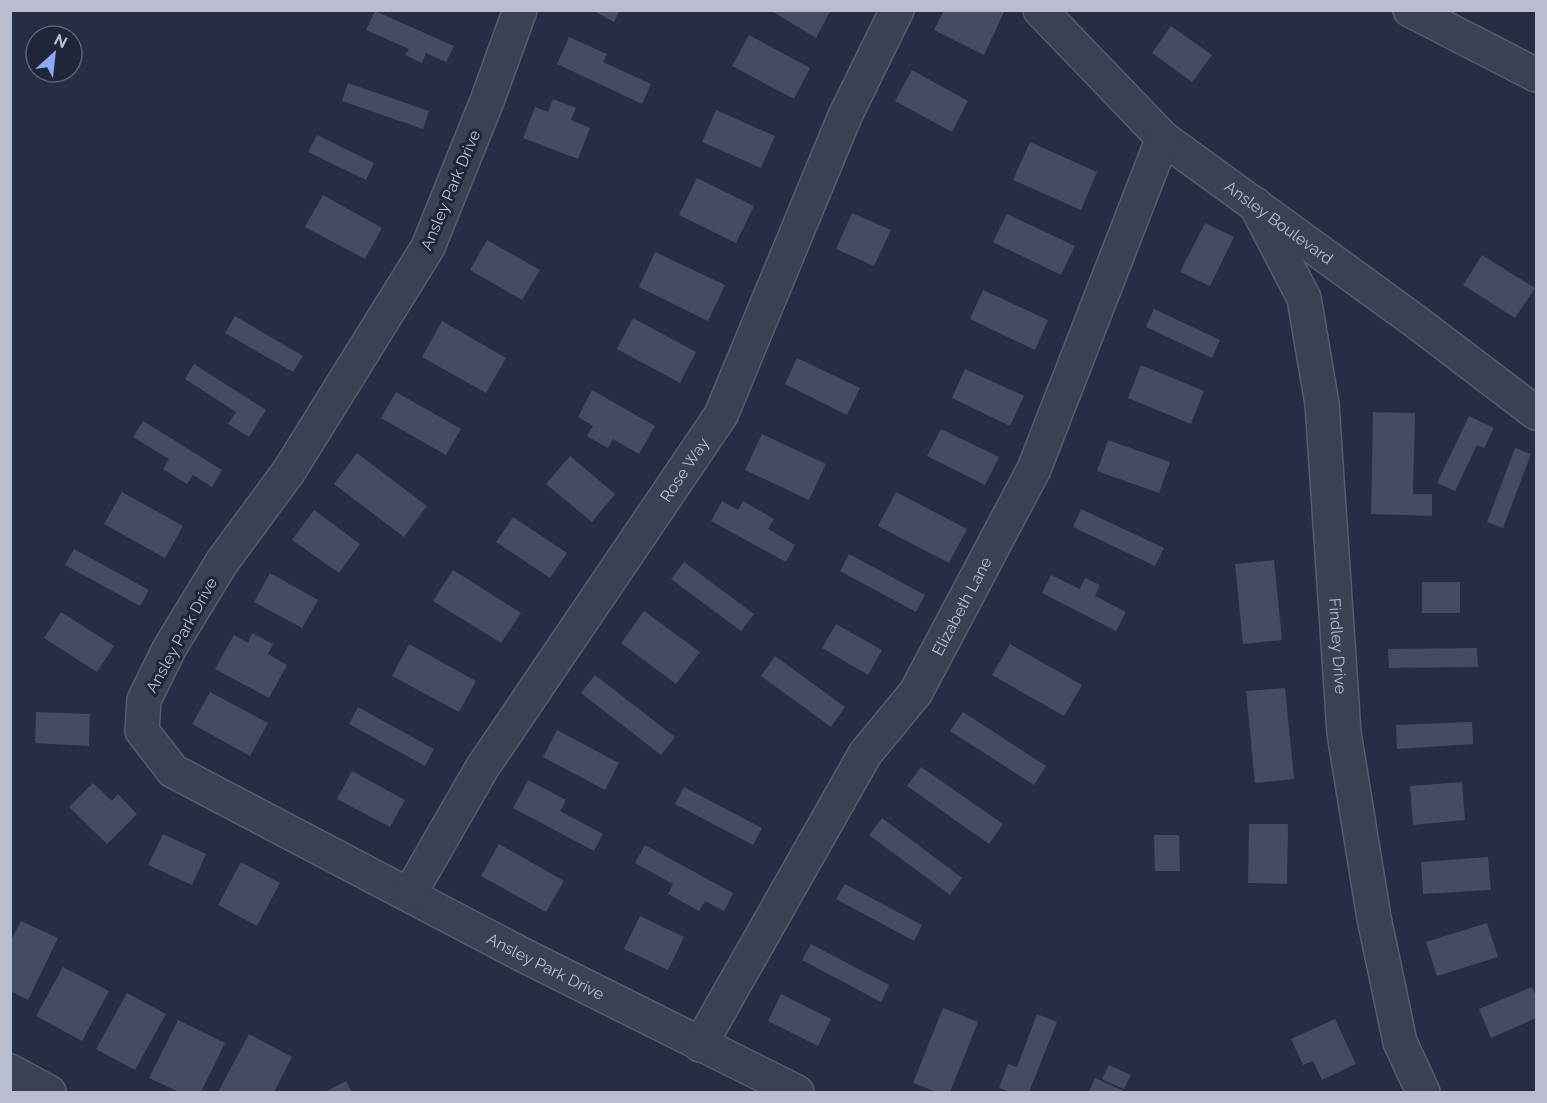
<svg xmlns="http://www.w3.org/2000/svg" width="1547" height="1103" viewBox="0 0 1547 1103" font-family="Raleway,sans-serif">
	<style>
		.building { fill: #434b65 }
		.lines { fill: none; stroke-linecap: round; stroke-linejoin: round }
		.minor-casing { stroke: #575c6f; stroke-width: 36 }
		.minor { stroke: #3b4154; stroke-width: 33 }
		.labels { text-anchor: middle; stroke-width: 6; stroke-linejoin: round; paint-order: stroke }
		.street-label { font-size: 16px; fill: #b9bdce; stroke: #1f263a }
	</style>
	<rect width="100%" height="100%" fill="#262e45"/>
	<g class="building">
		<polygon points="592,10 620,10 614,22"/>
		<polygon points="770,10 831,10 816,38"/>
		<polygon points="944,10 1005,10 984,55 934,30"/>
		<polygon points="375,11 454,46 446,62 426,53 422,63 405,55 409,49 366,30"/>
		<polygon points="1171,26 1212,55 1192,82 1152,53"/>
		<polygon points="749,35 810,68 794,99 732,66"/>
		<polygon points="569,37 607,54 603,62 651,84 642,104 557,64"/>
		<polygon points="912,70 968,101 952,132 895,101"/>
		<polygon points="348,83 429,111 423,129 342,101"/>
		<polygon points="553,99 576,108 571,120 590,128 578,159 523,138 535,107 548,112"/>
		<polygon points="716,110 775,136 761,168 702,142"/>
		<polygon points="317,135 374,163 366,180 308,152"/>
		<polygon points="1030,142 1097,172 1081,210 1013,180"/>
		<polygon points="697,178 754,206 736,243 679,215"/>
		<polygon points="323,195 382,228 365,259 305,227"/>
		<polygon points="852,213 891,230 874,266 836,249"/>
		<polygon points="1007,214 1075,246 1061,275 993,242"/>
		<polygon points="1205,223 1234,237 1210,286 1180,272"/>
		<polygon points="487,240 540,270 522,300 470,270"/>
		<polygon points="655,252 725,285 708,321 639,287"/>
		<polygon points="1482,255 1535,288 1515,318 1463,285"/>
		<polygon points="983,290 1048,320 1035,350 970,319"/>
		<polygon points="1154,309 1220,340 1212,358 1146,327"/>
		<polygon points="235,316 303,356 293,372 225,333"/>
		<polygon points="633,318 696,352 680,383 617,349"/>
		<polygon points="442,321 506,358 486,393 422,357"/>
		<polygon points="797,358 860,388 847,415 785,384"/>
		<polygon points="194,364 266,410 249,437 228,424 236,412 185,379"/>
		<polygon points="1141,365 1204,391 1191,424 1128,398"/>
		<polygon points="965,369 1024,396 1010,426 952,398"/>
		<polygon points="592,390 655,426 639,454 613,439 608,448 587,436 593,426 578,417"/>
		<polygon points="396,392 461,429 446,455 381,418"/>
		<polygon points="1373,412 1415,413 1413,494 1432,494 1432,516 1371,514"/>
		<polygon points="1469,416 1494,428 1484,448 1477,445 1455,491 1437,483"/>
		<polygon points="143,421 222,470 212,487 193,475 187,484 163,469 169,459 133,437"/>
		<polygon points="941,429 999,457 985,485 927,456"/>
		<polygon points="762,434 826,464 809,500 745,470"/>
		<polygon points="1108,440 1170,462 1159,493 1097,471"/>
		<polygon points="1515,448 1531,454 1503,528 1487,522"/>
		<polygon points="357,453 427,506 404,537 334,484"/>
		<polygon points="570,456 615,494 592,522 546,484"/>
		<polygon points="122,492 183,526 165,558 104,524"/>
		<polygon points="896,492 967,529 949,563 878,526"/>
		<polygon points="722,501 738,510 743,501 774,519 768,529 795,545 786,562 711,521"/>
		<polygon points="1081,509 1164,548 1155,566 1073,527"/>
		<polygon points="314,510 360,544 339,573 292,540"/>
		<polygon points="513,517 567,553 550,578 496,542"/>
		<polygon points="74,549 149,590 140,606 65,565"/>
		<polygon points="849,554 925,595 916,612 840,571"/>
		<polygon points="1274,560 1282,640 1243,644 1235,564"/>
		<polygon points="684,562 754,614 741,631 671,579"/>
		<polygon points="453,570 521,613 501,643 433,601"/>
		<polygon points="270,573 318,600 302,628 254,602"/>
		<polygon points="1051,575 1080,589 1085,578 1100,585 1095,596 1126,612 1116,631 1042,593"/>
		<rect x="1422" y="582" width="38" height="31"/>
		<polygon points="644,611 700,652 676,684 621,643"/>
		<polygon points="61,612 114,646 97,672 44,638"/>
		<polygon points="836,624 882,650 868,675 822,648"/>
		<polygon points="252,633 273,644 268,654 287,665 269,698 215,669 234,635 248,643"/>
		<polygon points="409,644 476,681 459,712 392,676"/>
		<polygon points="1010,644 1082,685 1064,716 992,675"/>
		<polygon points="1477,648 1478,667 1389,668 1388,649"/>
		<polygon points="775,656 845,707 831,727 761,676"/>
		<polygon points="595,675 675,737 661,755 581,693"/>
		<polygon points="1285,688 1294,779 1255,783 1246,691"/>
		<polygon points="210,692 268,723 250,756 192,724"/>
		<polygon points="358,707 434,749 425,766 349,724"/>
		<polygon points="36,712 90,714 89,746 35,743"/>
		<polygon points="963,712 1046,766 1034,785 950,731"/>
		<polygon points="1472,722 1473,744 1397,749 1396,725"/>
		<polygon points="557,730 619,763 605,790 543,757"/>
		<polygon points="921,767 1003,824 989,844 907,786"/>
		<polygon points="352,771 405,800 390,827 337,799"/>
		<polygon points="528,780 566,800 560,811 603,834 594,851 513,808"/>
		<polygon points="1462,782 1465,820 1413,825 1410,786"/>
		<polygon points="93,783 112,801 118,794 137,814 107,844 69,807"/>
		<polygon points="684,787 762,828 753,845 675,804"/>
		<polygon points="882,818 962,878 950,895 869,835"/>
		<polygon points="1249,824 1288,824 1287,884 1248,883"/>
		<polygon points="163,834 206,854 192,885 148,865"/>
		<polygon points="1154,835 1179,835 1180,871 1155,871"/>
		<polygon points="499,844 564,881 546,912 481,876"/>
		<polygon points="645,845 733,893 724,911 705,901 699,911 668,894 673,884 635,863"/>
		<polygon points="1488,857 1491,890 1423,894 1421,862"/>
		<polygon points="241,862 280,883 257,926 218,905"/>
		<polygon points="845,884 922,925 914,941 836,899"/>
		<polygon points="640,916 684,937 668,970 624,949"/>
		<polygon points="21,921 58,938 28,1000 10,991 10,942"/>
		<polygon points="1487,923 1498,957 1437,976 1426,942"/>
		<polygon points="811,944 889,985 881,1002 802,960"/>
		<polygon points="63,967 109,991 82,1041 36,1016"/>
		<polygon points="1532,987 1536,997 1536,1018 1491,1038 1479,1009"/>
		<polygon points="127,993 166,1014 135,1070 96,1049"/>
		<polygon points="781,994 831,1019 818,1046 768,1021"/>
		<polygon points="943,1008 978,1022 950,1092 937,1092 913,1083"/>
		<polygon points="1037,1014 1057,1022 1029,1092 1010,1092 999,1088 1008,1064 1017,1067"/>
		<polygon points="1335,1019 1356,1064 1322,1080 1313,1061 1303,1065 1291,1039"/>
		<polygon points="178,1020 225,1043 201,1092 179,1092 149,1078"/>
		<polygon points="249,1034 292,1057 274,1092 218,1092"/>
		<polygon points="1109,1065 1131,1075 1124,1089 1102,1079"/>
		<polygon points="1095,1078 1126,1092 1089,1092"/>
		<polygon points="346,1081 352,1092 325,1092"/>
	</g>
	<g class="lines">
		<defs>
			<g id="minor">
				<path id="s1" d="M520,10L487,101L428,247L289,471L222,562L169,649L144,700L142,731L173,771L521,954L797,1092"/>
				<path id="s2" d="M1040,10L1163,138L1415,321L1536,413"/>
				<polyline points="1410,10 1536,75"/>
				<path id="s3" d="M1255,204L1304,298L1322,404L1344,733L1374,918L1400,1042L1423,1092"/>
				<path id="s4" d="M409,895L482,768L721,415L845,116L897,10"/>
				<path id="s5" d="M700,1045L865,754L916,692L1034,469L1163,138"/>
				<polyline points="10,1071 49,1092"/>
			</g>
		</defs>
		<use href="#minor" class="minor-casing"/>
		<use href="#minor" class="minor"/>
	</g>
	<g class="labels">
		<g class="street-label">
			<text transform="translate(450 190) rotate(-67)" y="6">Ansley Park Drive</text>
			<text dy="6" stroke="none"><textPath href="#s2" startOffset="321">Ansley Boulevard</textPath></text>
			<text dy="6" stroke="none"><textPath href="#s4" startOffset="507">Rose Way</textPath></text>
			<text dy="6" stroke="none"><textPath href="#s5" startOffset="512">Elizabeth Lane</textPath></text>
			<text transform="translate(181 635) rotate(-61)" y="6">Ansley Park Drive</text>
			<text dy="6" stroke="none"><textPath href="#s3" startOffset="456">Findley Drive</textPath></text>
			<text dy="6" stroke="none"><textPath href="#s1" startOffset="1292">Ansley Park Drive</textPath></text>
		</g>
	</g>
	<rect width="1547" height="1103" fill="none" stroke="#b9bdce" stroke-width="24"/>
	<g transform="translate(54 54) rotate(27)"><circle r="28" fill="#1f263a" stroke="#5d6275" stroke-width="1.5"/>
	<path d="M0-4.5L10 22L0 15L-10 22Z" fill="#8fa6fd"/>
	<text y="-9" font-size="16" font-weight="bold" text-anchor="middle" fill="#b9bdce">N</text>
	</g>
</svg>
